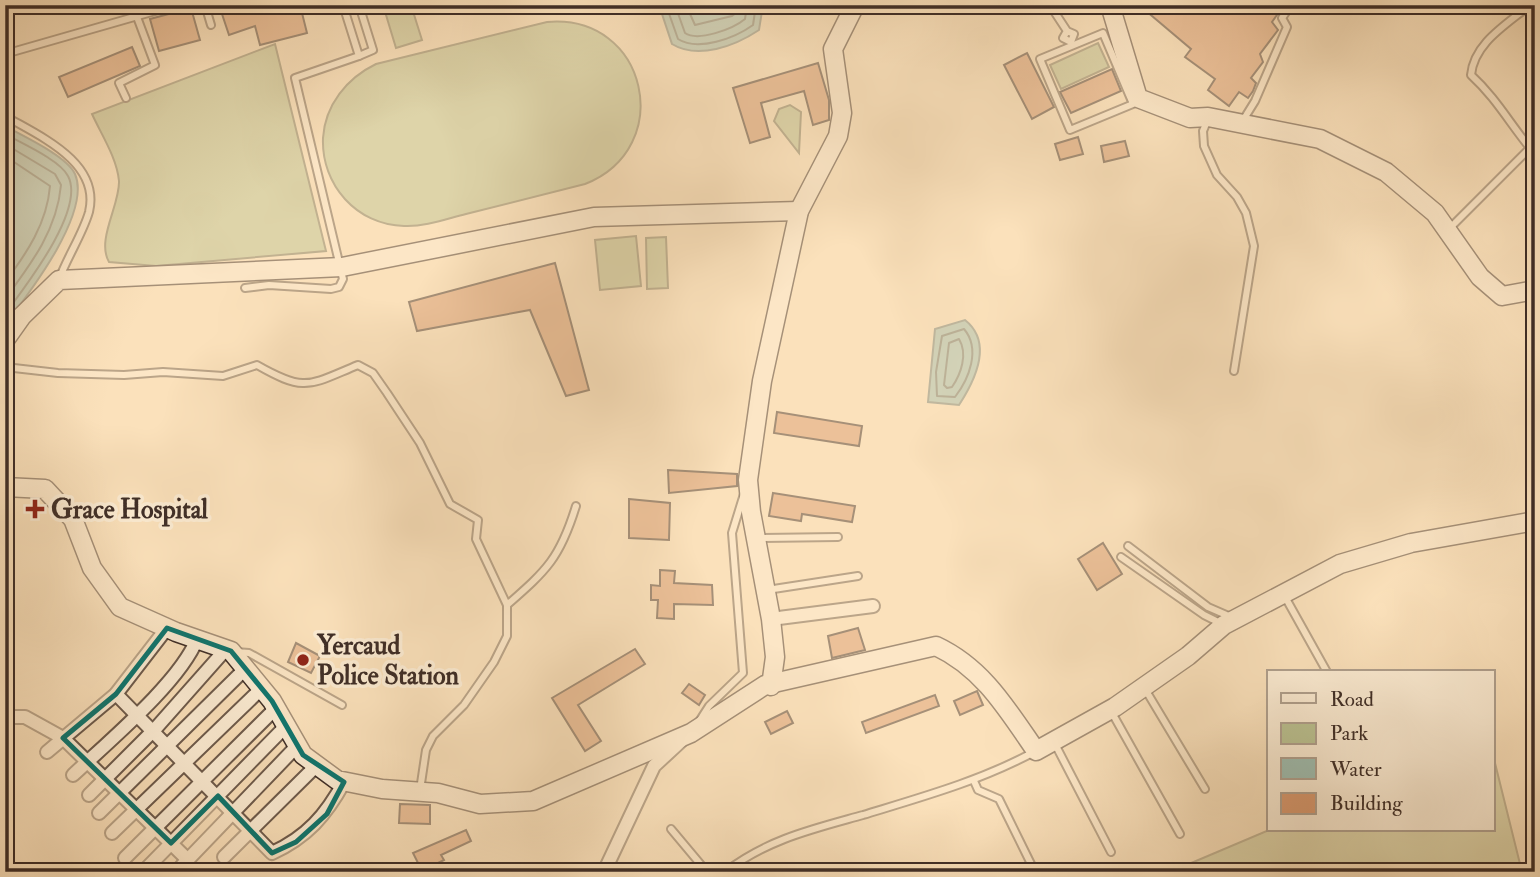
<svg xmlns="http://www.w3.org/2000/svg" width="1540" height="877" viewBox="0 0 1540 877" font-family="'IM FELL Double Pica',serif">
	<style>
		.green { fill: #bbc393; stroke: #7d785d; stroke-width: 2 }
		.water { fill: #9fbeb1; stroke: #79847a; stroke-width: 2 }
		.lines { fill: none; stroke-linecap: round; stroke-linejoin: round }
		.shore { stroke: #6f766c; stroke-width: 2 }
		.building { fill: #da9a70; stroke: #3f2e27; stroke-width: 2 }
		.lane-casing { stroke: #6e5b4c; stroke-width: 10 }
		.street-casing { stroke: #6e5b4c; stroke-width: 16 }
		.secondary-casing { stroke: #3f2e27; stroke-width: 21 }
		.lane { stroke: #fcecd3; stroke-width: 6 }
		.street { stroke: #fcecd3; stroke-width: 12 }
		.secondary { stroke: #fcecd3; stroke-width: 18 }
		.marked { fill: none; stroke: #0f766e; stroke-width: 5; stroke-linejoin: round }
		.poi-dot { fill: #8f2418; stroke: #fcecd3; stroke-width: 2.5 }
		.labels { text-anchor: middle; stroke-width: 7; stroke-linejoin: round; paint-order: stroke }
		.poi-label { font-size: 26px; font-weight: bold; fill: #3f2e27; stroke: #fcecd3; text-anchor: start }
	</style>
	<rect width="100%" height="100%" fill="#fbe1bb"/>
	<filter id="stains"><feTurbulence type="fractalNoise" baseFrequency=".00286" numOctaves="4"/><feColorMatrix values="0 0 0 0 .2 0 0 0 0 .09 0 0 0 0 .02 0 0 0 .5 -.17"/></filter>
	<radialGradient id="worn" r=".72"><stop offset=".6" stop-color="#630" stop-opacity="0"/><stop offset="1" stop-color="#630" stop-opacity=".3"/></radialGradient>
	<g class="green">
		<polygon points="383,5 411,5 422,40 396,48"/>
		<path d="M547,22C648,13 677,148 585,184C546,194 506,204 466,214C446,219 425,227 404,226C357,225 321,185 323,138C325,105 347,78 376,64Z"/>
		<polygon points="1098,43 1109,67 1061,89 1050,65"/>
		<path d="M275,44L326,251L156,266L109,262C96,240 120,205 119,181C117,158 101,134 92,114Z"/>
		<polygon points="790,105 801,112 799,153 774,121 779,109"/>
		<polygon points="636,236 641,286 600,290 595,240"/>
		<polygon points="666,237 668,288 647,289 646,238"/>
		<polygon points="1493,755 1522,872 1170,872 1269,830 1493,830"/>
	</g>
	<g class="water">
		<path d="M659,5H763L759,30C735,46 698,60 672,44Z"/>
		<path d="M5,126C23,136 67,156 75,174C92,213 27,296 5,325Z"/>
		<path d="M965,320C994,343 974,382 959,405L928,402L935,329Z"/>
	</g>
	<g class="lines">
		<g class="shore">
			<path d="M666,5L678,39C698,52 735,38 753,25L756,5"/>
			<path d="M675,5L685,33C698,42 733,29 745,19L747,5"/>
			<polyline points="686,5 695,25 732,16 736,13 737,5"/>
			<path d="M5,134C21,143 60,160 68,176C86,210 24,288 5,314"/>
			<path d="M5,144L55,174L61,185C57,230 31,264 5,299"/>
			<path d="M5,156L50,186C47,223 27,253 5,282"/>
			<path d="M964,329C981,349 969,379 955,397L937,396L936,372L942,336Z"/>
			<path d="M959,339C968,354 961,374 952,387L947,388L944,385L949,343Z"/>
		</g>
	</g>
	<g class="building">
		<polygon points="219,5 300,5 307,33 260,45 255,26 229,35"/>
		<polygon points="1139,5 1284,5 1272,22 1278,30 1260,54 1263,62 1251,78 1256,83 1253,91 1248,98 1239,92 1229,106 1208,90 1215,79 1185,57 1191,49"/>
		<polygon points="191,8 200,40 159,51 150,19"/>
		<polygon points="132,47 140,66 68,97 59,77"/>
		<polygon points="1027,53 1054,107 1032,119 1004,65"/>
		<polygon points="818,63 829,100 829,120 813,125 804,91 761,103 770,137 750,143 733,88"/>
		<polygon points="1112,69 1121,91 1071,113 1060,92"/>
		<polygon points="1078,137 1083,154 1060,160 1055,144"/>
		<polygon points="1125,141 1129,156 1104,162 1101,146"/>
		<polygon points="555,263 589,390 566,396 530,310 417,331 409,302"/>
		<polygon points="777,412 862,426 859,446 774,433"/>
		<polygon points="668,470 737,474 737,486 669,493"/>
		<polygon points="773,493 855,506 852,522 802,514 801,521 769,516"/>
		<polygon points="629,499 670,503 669,540 629,538"/>
		<polygon points="1103,543 1122,574 1097,590 1078,559"/>
		<polygon points="660,570 675,571 674,583 712,585 713,605 674,604 674,619 657,618 658,600 651,600 651,585 660,586"/>
		<polygon points="858,628 865,650 832,658 828,636"/>
		<polygon points="296,643 320,656 311,673 288,662"/>
		<polygon points="635,649 645,664 578,705 601,741 585,751 552,698"/>
		<polygon points="689,684 705,695 699,705 682,693"/>
		<polygon points="977,691 983,705 960,715 954,701"/>
		<polygon points="935,695 939,706 866,733 862,722"/>
		<polygon points="787,711 793,723 771,734 765,722"/>
		<polygon points="400,804 430,805 430,824 399,823"/>
		<polygon points="466,830 471,841 441,855 444,860 422,871 413,853"/>
	</g>
	<g class="lines">
		<defs>
			<g id="lane">
				<polyline points="205,5 211,25"/>
				<polyline points="1050,5 1067,31 1074,34 1071,42 1063,38 1067,31"/>
				<polygon points="1103,33 1133,104 1070,130 1040,59"/>
				<polyline points="5,54 176,5"/>
				<polyline points="359,56 373,50 359,5"/>
				<polyline points="126,98 119,83 155,65 137,17"/>
				<path d="M5,116C39,136 101,162 89,212C83,233 68,256 60,277"/>
				<polyline points="1208,119 1203,131 1204,146 1217,175 1237,197 1246,213 1254,246 1234,371"/>
				<polyline points="1242,122 1255,101 1287,27 1282,18 1289,8"/>
				<path d="M1449,229L1530,148C1509,122 1495,97 1471,75C1474,43 1506,25 1530,5"/>
				<polyline points="245,288 269,285 331,289 339,287 343,279 295,78 359,56 343,5"/>
				<path d="M5,367L58,373L124,375L163,372L223,376L257,365C306,393 309,385 358,365L373,373L387,393L420,443L450,504L478,520L476,539L507,605V636L494,662L464,705L433,736L426,750L420,790"/>
				<polyline points="756,538 838,537"/>
				<polyline points="1128,546 1208,607 1231,617"/>
				<polyline points="1121,557 1204,615 1222,624"/>
				<polyline points="767,590 858,576"/>
				<polyline points="1284,595 1327,672"/>
				<path d="M507,605C547,570 560,558 576,506"/>
				<polyline points="236,652 249,653 342,705"/>
				<polyline points="1145,689 1205,789"/>
				<polyline points="1111,711 1180,834"/>
				<polyline points="700,720 709,706 743,673 732,533 744,494"/>
				<polyline points="1055,744 1111,852"/>
				<polyline points="974,781 978,790 999,799 1035,872"/>
				<polyline points="671,829 707,872"/>
				<path d="M725,872C768,839 813,829 863,815C922,797 980,781 1034,752"/>
			</g>
			<g id="street">
				<polyline points="771,619 873,606"/>
				<path d="M116,694L272,853C307,837 326,815 344,782"/>
				<polyline points="5,717 25,717 63,738 187,859"/>
				<polyline points="47,752 116,694 167,628"/>
				<path d="M73,775C108,742 180,682 197,639"/>
				<polyline points="89,795 156,728 226,649"/>
				<polyline points="99,813 245,669"/>
				<polyline points="112,833 261,689"/>
				<polyline points="224,857 317,765"/>
				<polyline points="125,858 276,708"/>
				<polyline points="143,872 285,727"/>
				<polyline points="176,872 297,746"/>
				<polyline points="604,872 654,766 681,741"/>
			</g>
			<g id="secondary">
				<polyline points="1110,5 1138,98 1190,118 1208,117 1320,139 1386,172 1435,213 1480,277 1502,296 1535,290"/>
				<polyline points="5,340 22,316 59,280 342,267 594,217 799,211"/>
				<path d="M5,487L45,489L73,519L92,568L120,607L176,632L231,651L272,701L303,755L337,780L382,789L438,793L480,804L533,801L691,733L765,685L936,646C983,668 1007,709 1036,751L1115,707L1188,656L1224,625L1340,564L1411,543L1535,521"/>
				<polyline points="771,686 775,657 771,619 751,512 748,480 762,381 799,211 838,136 842,113 833,49 855,5"/>
			</g>
		</defs>
		<use href="#lane" class="lane-casing"/>
		<use href="#street" class="street-casing"/>
		<use href="#secondary" class="secondary-casing"/>
		<use href="#lane" class="lane"/>
		<use href="#street" class="street"/>
		<use href="#secondary" class="secondary"/>
	</g>
	<path d="M0 0H1540V877H0ZM167,628L231,651L272,701L303,755L344,782L327,814L296,842L272,853L218,796L171,843L63,738L116,694Z" fill="#fbe1bb" fill-opacity=".55" fill-rule="evenodd"/>
	<path class="marked" d="M167,628L231,651L272,701L303,755L344,782L327,814L296,842L272,853L218,796L171,843L63,738L116,694Z"/>
	<g class="poi-dot">
		<path d="M31.5 498.5h7v7h7v7h-7v7h-7v-7h-7v-7h7z"/>
		<circle cx="303" cy="660" r="7"/>
	</g>
	<g class="labels">
		<g class="poi-label">
			<text x="51" y="518">Grace Hospital</text>
			<text x="317" y="654">Yercaud<tspan x="317" dy="30">Police Station</tspan></text>
		</g>
	</g>
	<rect width="1540" height="877" fill="none" stroke="#fbe1bb" stroke-width="28"/>
	<rect x="7" y="7" width="1526" height="863" fill="none" stroke="#3f2e27" stroke-width="3.5"/>
	<rect x="14" y="14" width="1512" height="849" fill="none" stroke="#3f2e27" stroke-width="2"/>
	<rect x="1267" y="670" width="228" height="161" fill="#fcecd3" stroke="#b0a08e" stroke-width="2"/>
	<rect x="1281" y="693" width="35" height="10" fill="#fcecd3" stroke="#b0a08e" stroke-width="2"/>
	<text x="1330" y="706" font-size="21" fill="#3f2e27">Road</text>
	<rect x="1281" y="723" width="35" height="21" fill="#bbc393" stroke="#b0a08e" stroke-width="2"/>
	<text x="1330" y="740" font-size="21" fill="#3f2e27">Park</text>
	<rect x="1281" y="758" width="35" height="21" fill="#9fbeb1" stroke="#b0a08e" stroke-width="2"/>
	<text x="1330" y="776" font-size="21" fill="#3f2e27">Water</text>
	<rect x="1281" y="793" width="35" height="21" fill="#da9a70" stroke="#b0a08e" stroke-width="2"/>
	<text x="1330" y="810" font-size="21" fill="#3f2e27">Building</text>
	<rect width="100%" height="100%" filter="url(#stains)"/>
	<rect width="100%" height="100%" fill="url(#worn)"/>
</svg>
